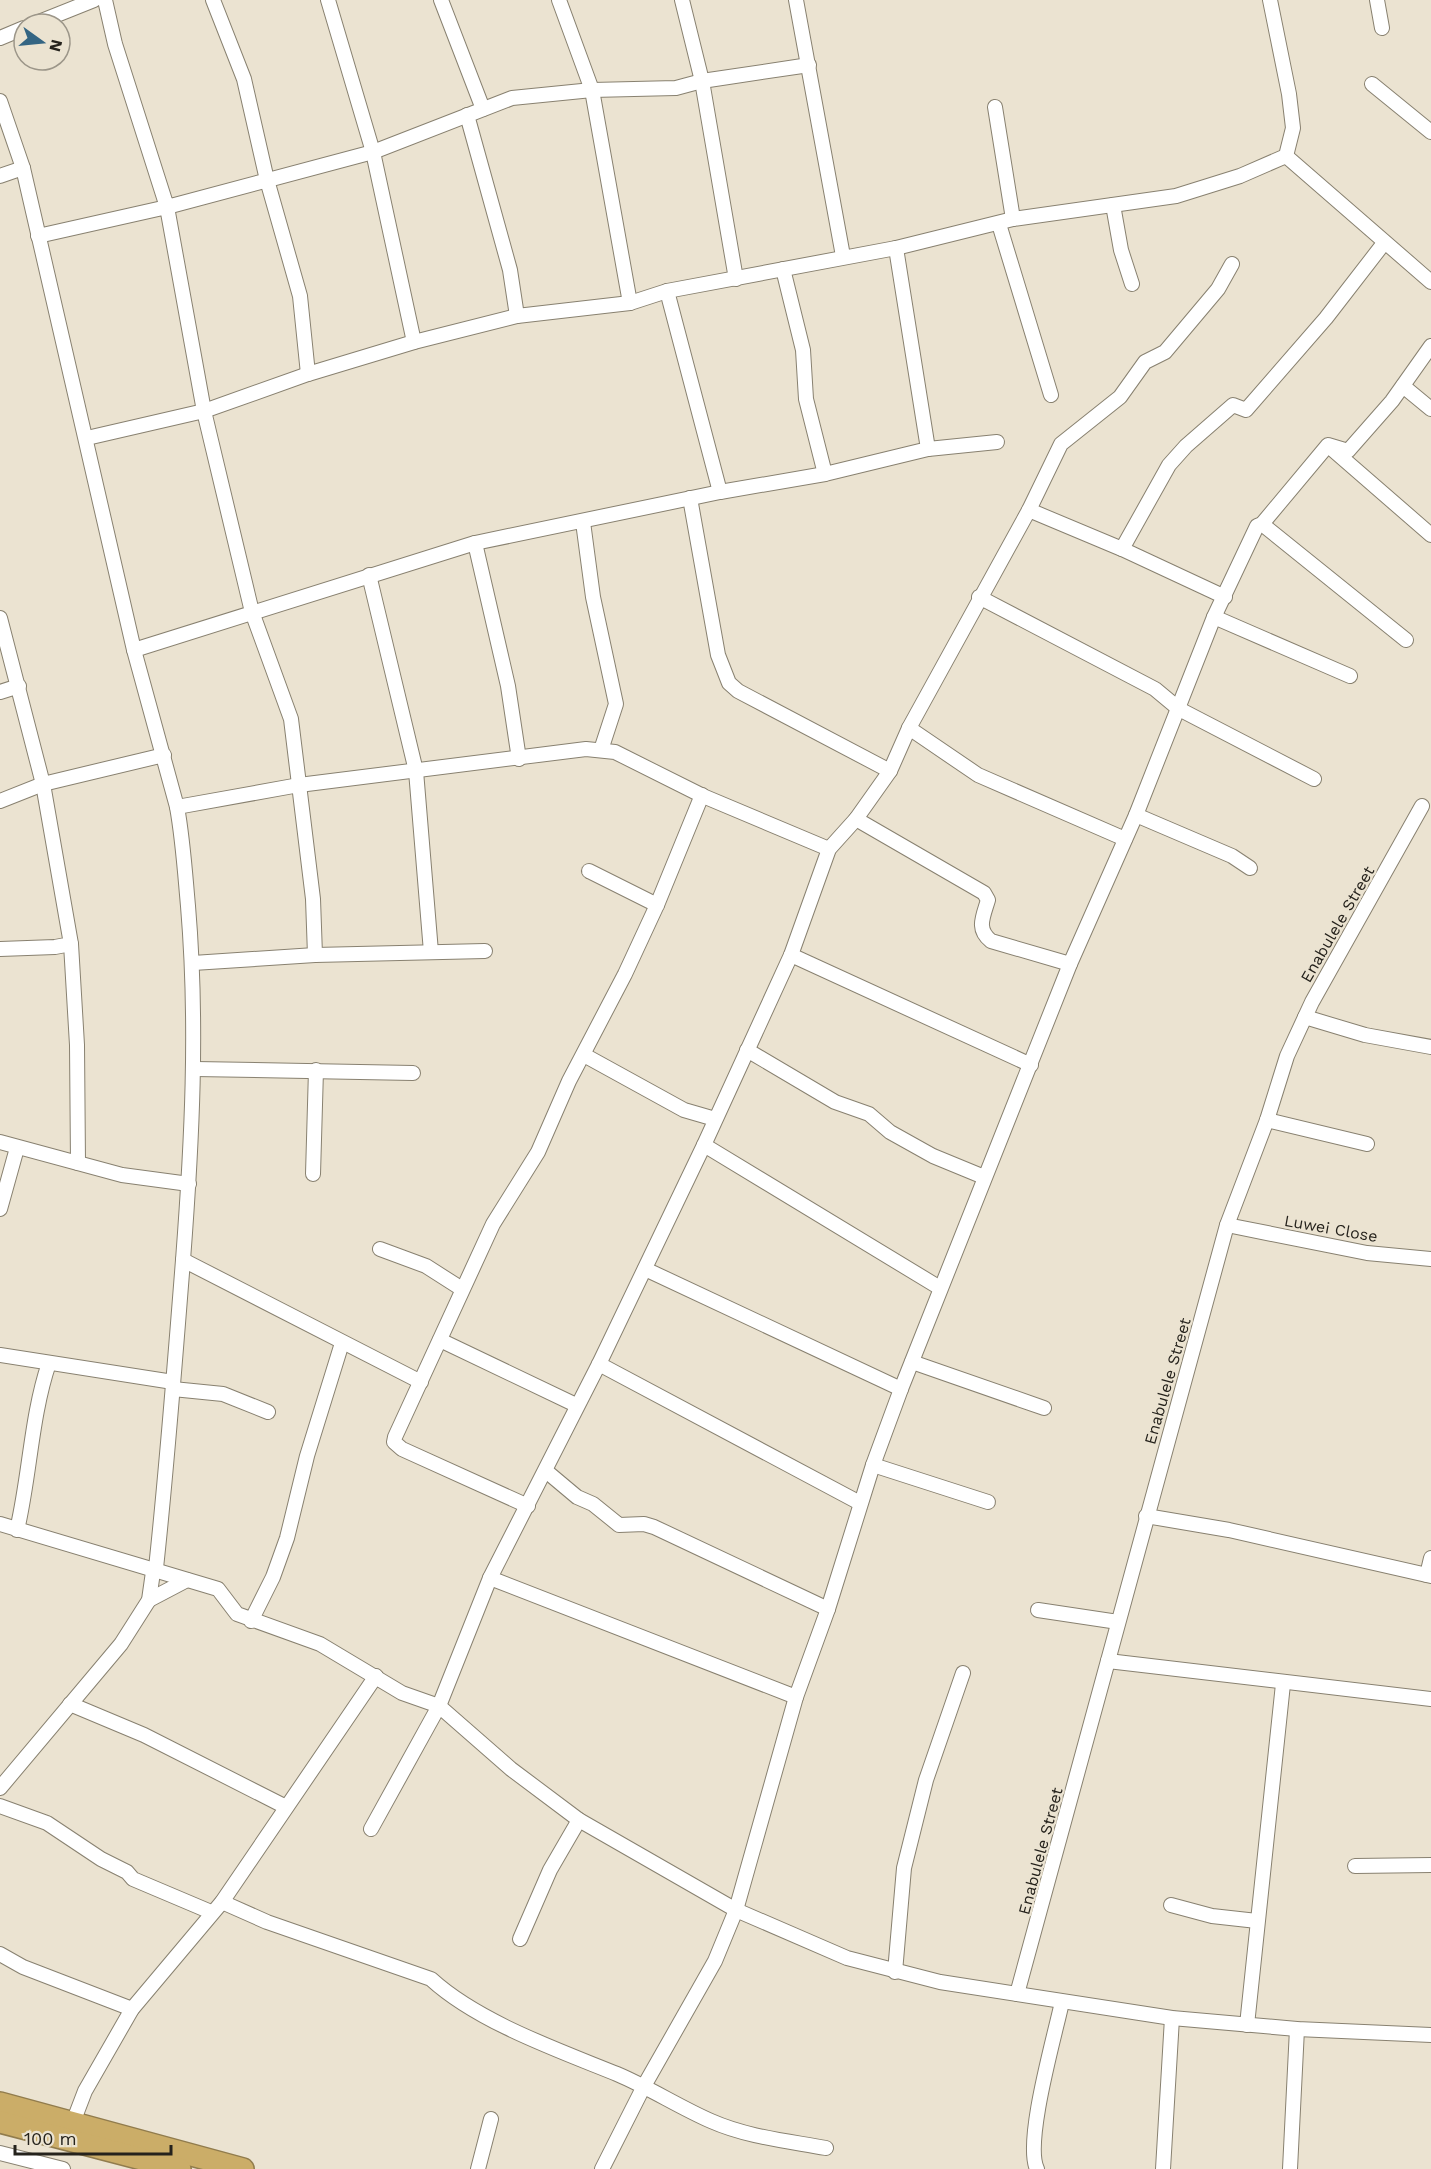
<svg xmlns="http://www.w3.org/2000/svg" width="1431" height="2169" viewBox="0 0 1431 2169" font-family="'Work Sans',sans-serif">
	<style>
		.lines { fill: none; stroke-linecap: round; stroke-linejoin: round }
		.minor-casing { stroke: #888170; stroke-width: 16 }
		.highway-casing { stroke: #917c4d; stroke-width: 24 }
		.minor { stroke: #fff; stroke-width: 14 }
		.highway { stroke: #cbad68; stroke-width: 21 }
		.labels { text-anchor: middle; stroke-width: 4.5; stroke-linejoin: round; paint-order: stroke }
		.street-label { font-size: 16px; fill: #25221c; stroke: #ebe3d1 }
	</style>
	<rect width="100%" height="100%" fill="#ebe3d1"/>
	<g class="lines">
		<defs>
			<g id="minor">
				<polyline points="105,0 115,44 167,207 373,152 512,98 592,90 676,88 702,81 809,65"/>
				<polyline points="213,0 244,79 267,180 300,296 308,374"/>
				<polyline points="328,0 373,152 414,342"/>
				<polyline points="441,0 483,109"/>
				<polyline points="559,0 592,90 630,303"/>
				<polyline points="682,0 702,81 736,279"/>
				<polyline points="796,0 843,256"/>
				<polyline points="1377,0 1382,28"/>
				<polyline points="34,24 94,0"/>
				<polyline points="0,38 24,28"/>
				<polyline points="1372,84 1431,132"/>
				<path d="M0,101L23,168L134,650L177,807C183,840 185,873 188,906C198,1025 192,1142 183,1260C175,1363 167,1466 156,1568L153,1572L149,1600L121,1644L0,1788"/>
				<polyline points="995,107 1013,219"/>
				<polyline points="467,115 510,270 517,316"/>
				<polyline points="1286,156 1431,282"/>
				<polyline points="0,176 23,168"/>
				<polyline points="1113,205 1121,250 1132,284"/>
				<polyline points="999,224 1051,395"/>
				<polyline points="38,236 167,207 204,411 252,612 291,719 313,899 315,955"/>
				<polyline points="783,269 803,350 806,399 825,474"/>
				<polyline points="667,291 720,492"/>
				<polyline points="1403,386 1431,409"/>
				<polyline points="87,438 204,411 308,374 414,342 517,316 630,303 667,291 896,248 1013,219 1176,196 1240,176 1286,156 1293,128 1289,94 1270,0"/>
				<polyline points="928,449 997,442"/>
				<polyline points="1332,449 1431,535"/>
				<polyline points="690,498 718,655 729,683 738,691 890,771"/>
				<polyline points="1029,510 1122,549"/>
				<polyline points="583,522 593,597 616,704 601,750"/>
				<polyline points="1262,524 1406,640"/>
				<polyline points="475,543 508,686 519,759"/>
				<polyline points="369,575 416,771 431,952"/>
				<polyline points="979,597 1155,689 1179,709 1314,779"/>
				<polyline points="1225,597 1122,549 1169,465 1186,446 1233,405 1246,410 1326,318 1384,243"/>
				<polyline points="1214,617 1350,676"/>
				<polyline points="0,618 43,784 71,944 55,947 0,949"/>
				<polyline points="134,650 475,543 720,492 825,474 928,449 896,248"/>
				<polyline points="0,692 19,686"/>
				<polyline points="909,728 978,775 1125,839"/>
				<polyline points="0,801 43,784 164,755"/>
				<polyline points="177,807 299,785 586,749 615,752 703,796 829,849"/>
				<polyline points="1136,815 1232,856 1250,868"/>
				<path d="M856,819L984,893L988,900C983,917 976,929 991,941L1070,964"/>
				<polyline points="589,871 657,905"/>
				<polyline points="71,944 77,1045 78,1163"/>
				<polyline points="791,955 1031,1065"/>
				<polyline points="193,963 315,955 485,951"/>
				<polyline points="1305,1017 1365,1035 1431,1047"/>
				<polyline points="747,1050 835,1102 869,1114 890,1132 933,1156 984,1177"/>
				<polyline points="584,1055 684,1110 715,1119"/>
				<polyline points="195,1069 413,1073"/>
				<polyline points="1267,1120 1367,1144"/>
				<polyline points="0,1142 122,1175 189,1184"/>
				<polyline points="704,1145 940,1288"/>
				<polyline points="313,1174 316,1070"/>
				<polyline points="0,1209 17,1148"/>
				<polyline points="1227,1225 1367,1253 1431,1259"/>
				<polyline points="380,1249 426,1266 462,1289"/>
				<polyline points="183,1260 421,1382"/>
				<polyline points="645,1269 901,1389"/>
				<polyline points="440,1340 576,1405"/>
				<polyline points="0,1355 173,1382"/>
				<polyline points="912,1362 1044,1408"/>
				<polyline points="599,1364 860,1503"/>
				<polyline points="173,1389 223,1394 268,1412"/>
				<polyline points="873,1465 988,1502"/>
				<polyline points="546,1471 577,1497 593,1504 619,1525 644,1524 654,1527 828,1609"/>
				<polyline points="528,1506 402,1449 394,1442 395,1437 493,1224 538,1152 569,1081 625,974 657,905 702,795"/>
				<polyline points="1146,1516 1229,1530 1431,1576"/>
				<polyline points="0,1524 218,1589 237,1614 320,1644 402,1693 439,1706 511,1769 579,1820 736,1910 847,1958 940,1982 1172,2018 1297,2029 1431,2035"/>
				<path d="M17,1530C30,1475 31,1416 49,1363"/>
				<polyline points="1427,1575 1431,1558"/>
				<polyline points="490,1578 796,1697"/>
				<polyline points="149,1600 187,1580"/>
				<polyline points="1038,1610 1118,1622"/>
				<polyline points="251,1621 273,1577 287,1538 307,1456 342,1343"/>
				<polyline points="1108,1661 1431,1699"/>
				<polyline points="70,1704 144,1735 286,1807"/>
				<polyline points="0,1806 47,1823 101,1859 127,1872 133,1879 211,1912"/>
				<polyline points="371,1829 439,1706 490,1578 599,1364 704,1145 791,955 829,849 856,819 890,771 909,728 1029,510 1061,444 1120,397 1145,362 1165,352 1218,289 1232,264"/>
				<polyline points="1355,1866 1431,1865"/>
				<path d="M222,1902L267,1922L431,1979C478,2022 558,2050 617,2074C650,2088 679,2107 711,2121C747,2137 788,2141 826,2148"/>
				<polyline points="1171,1905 1212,1916 1257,1921"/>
				<polyline points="520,1939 550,1870 579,1820"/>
				<polyline points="0,1954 23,1967 132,2009"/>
				<polyline points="895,1972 904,1868 926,1780 963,1673"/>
				<polyline points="1017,1994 1227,1225 1267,1120 1287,1056 1312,1002 1422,806"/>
				<polyline points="1247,2025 1283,1684"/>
				<polyline points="72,2125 85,2091 132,2009 222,1902 376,1676"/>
				<polyline points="0,2153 63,2169"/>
				<polyline points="478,2169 491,2119"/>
				<polyline points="602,2169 644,2086 715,1961 736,1910 796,1697 828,1609 873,1465 901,1389 1070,964 1136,815 1214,617 1257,526 1262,524 1328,445 1348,451 1392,401 1431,346"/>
				<path d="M1037,2169C1024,2142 1055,2035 1062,2002"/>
				<polyline points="1163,2169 1172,2018"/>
				<polyline points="1290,2169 1297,2029"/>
			</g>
			<g id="highway">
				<polyline points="0,2103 243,2169"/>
				<polyline points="0,2122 180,2169"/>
			</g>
		</defs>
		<use href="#minor" class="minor-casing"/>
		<use href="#highway" class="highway-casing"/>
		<use href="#minor" class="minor"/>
		<use href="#highway" class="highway"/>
	</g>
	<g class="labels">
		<g class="street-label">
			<text transform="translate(1337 924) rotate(-60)" y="6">Enabulele Street</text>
			<text transform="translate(1331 1228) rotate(10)" y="6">Luwei Close</text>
			<text transform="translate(1167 1381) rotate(-74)" y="6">Enabulele Street</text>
			<text transform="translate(1040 1851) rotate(-75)" y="6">Enabulele Street</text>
		</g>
	</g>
	<g transform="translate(42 42) rotate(105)"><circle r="28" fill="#ebe3d1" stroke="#9c9689" stroke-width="1.5"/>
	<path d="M0-4.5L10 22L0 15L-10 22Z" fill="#346583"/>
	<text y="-9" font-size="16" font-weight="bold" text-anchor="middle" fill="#25221c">N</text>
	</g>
	<path d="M15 2145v9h156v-9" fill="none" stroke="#25221c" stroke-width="3"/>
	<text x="24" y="2145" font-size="18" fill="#25221c" stroke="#ebe3d1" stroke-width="4.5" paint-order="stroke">100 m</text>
</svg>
